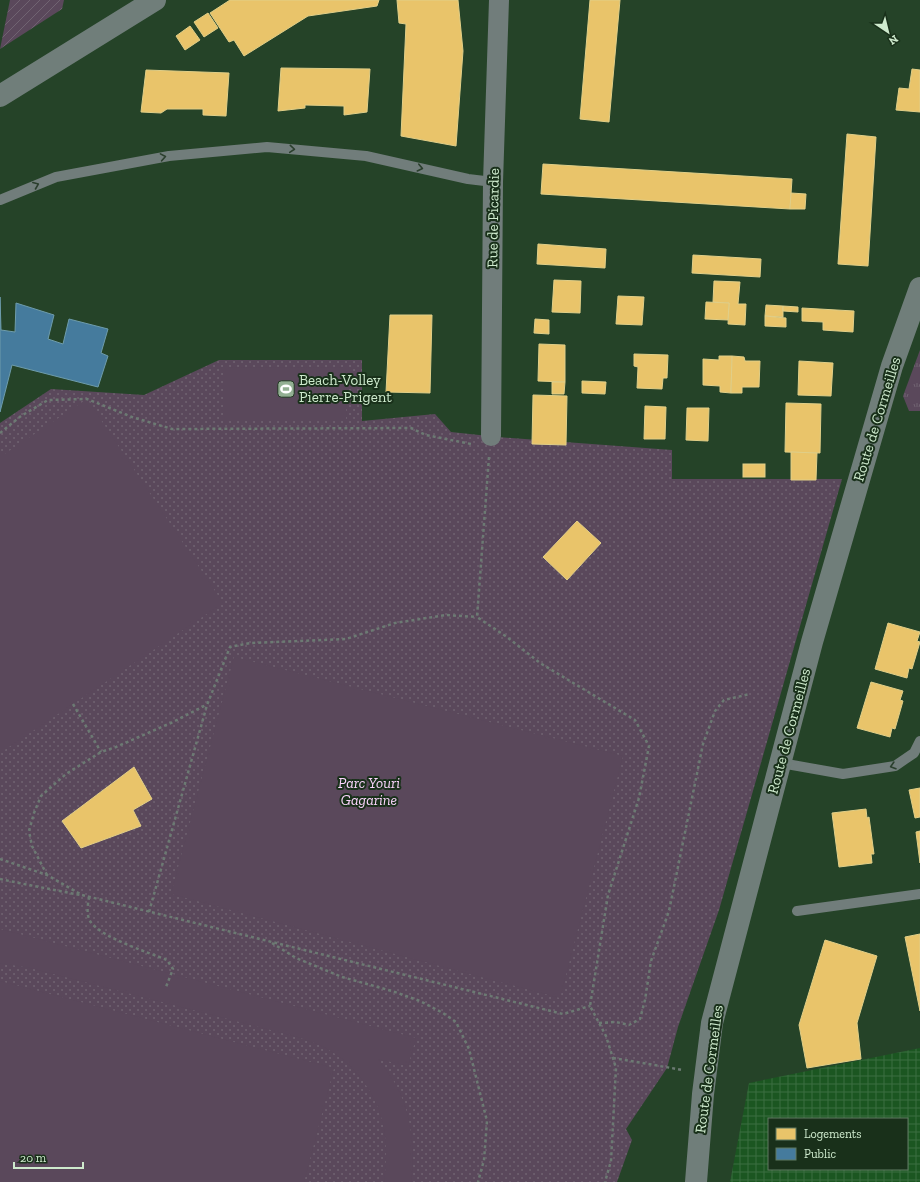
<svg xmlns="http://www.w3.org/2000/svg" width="920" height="1182" viewBox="0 0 920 1182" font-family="'Zilla Slab',serif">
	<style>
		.industrial { fill: url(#industrial-grid); fill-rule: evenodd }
		.grass { fill: url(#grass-tufts) }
		.park { fill: url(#park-dots) }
		.garden { fill: url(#garden-furrows) }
		.pitch { fill: #5a485b }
		.homes { fill: #e9c46a; stroke: #e1cf88 }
		.public { fill: #457b9d; stroke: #6e9cab }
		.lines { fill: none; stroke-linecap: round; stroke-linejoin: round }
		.path { stroke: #6c7a73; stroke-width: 2.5; stroke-dasharray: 3 3; stroke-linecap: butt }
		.service { stroke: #717d7b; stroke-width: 10 }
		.minor { stroke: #717d7b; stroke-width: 20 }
		.secondary { stroke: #707e7a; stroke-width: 22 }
		.oneway { stroke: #2b3f2d }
		.labels { text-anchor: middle; stroke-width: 4; stroke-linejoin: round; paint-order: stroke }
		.street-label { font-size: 15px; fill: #ceeacd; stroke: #19301a }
		.poi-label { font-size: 15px; fill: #ceeacd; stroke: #19301a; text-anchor: start }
		.park-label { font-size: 15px; font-style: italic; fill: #fbd4fd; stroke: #19301a }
	</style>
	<defs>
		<pattern id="industrial-grid" width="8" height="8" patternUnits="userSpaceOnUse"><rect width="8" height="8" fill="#1b5621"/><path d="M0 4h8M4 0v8" fill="none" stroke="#3b6e40"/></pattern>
		<pattern id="grass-tufts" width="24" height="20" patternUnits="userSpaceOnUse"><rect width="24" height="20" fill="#5a485b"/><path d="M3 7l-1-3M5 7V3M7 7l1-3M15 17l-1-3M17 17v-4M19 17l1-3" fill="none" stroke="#706371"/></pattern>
		<pattern id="park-dots" width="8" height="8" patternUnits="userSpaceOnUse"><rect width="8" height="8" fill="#5a485b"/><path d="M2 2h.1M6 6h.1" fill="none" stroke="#706371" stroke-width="1.8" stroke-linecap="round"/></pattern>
		<pattern id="garden-furrows" width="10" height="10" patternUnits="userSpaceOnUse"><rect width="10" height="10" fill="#5a485b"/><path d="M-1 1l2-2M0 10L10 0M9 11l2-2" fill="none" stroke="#706371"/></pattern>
	</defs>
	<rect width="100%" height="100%" fill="#254328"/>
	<path class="industrial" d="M920,1048V1182H730L749,1083ZM769,1119H907V1169H769Z"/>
	<polygon class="grass" points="920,350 920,411 909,411 903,396"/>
	<polygon class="park" points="219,360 362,360 362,421 435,414 451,432 498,437 672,450 672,479 842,479 719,910 678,1027 667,1068 626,1129 632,1140 617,1182 0,1182 0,423 51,389 144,395"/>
	<polygon class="garden" points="10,0 64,0 62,9 0,49"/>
	<g class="pitch">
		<polygon points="225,367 347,368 346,421 225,421"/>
		<polygon points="87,399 223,603 0,753 0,457"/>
		<polygon points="234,657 623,756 560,998 171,894"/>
		<path d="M0,929L416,1038L408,1066L378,1059C384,1067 391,1076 396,1085C412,1115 415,1149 411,1182H384C386,1167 387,1151 385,1136C382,1102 359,1067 329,1050C319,1044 308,1041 298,1037L30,968L0,963Z"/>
		<polygon points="0,981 334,1068 304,1182 0,1182"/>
	</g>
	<g class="homes">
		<polygon points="230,0 379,0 377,6 308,16 244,56 234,40 229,42 210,13"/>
		<polygon points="397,0 458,0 463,51 456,146 401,136 406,24 399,23"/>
		<polygon points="590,0 620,0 609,122 580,119"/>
		<polygon points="208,13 218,28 204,37 194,22"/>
		<polygon points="190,26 200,40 185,50 176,36"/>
		<polygon points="281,68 370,69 367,112 344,115 344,106 305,105 305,108 278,111"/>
		<polygon points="912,69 920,70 920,112 896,110 899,88 909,89"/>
		<polygon points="146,70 229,73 226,116 203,115 203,109 167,109 161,113 141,112"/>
		<polygon points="847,134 876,137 868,266 838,264"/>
		<polygon points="543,164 792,179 790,209 541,194"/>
		<polygon points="791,193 806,194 805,209 790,209"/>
		<polygon points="538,244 606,249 605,268 537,264"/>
		<polygon points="693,255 761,259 760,277 692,273"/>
		<polygon points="554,280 581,281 580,313 552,312"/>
		<polygon points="714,281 740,282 738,304 746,304 745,325 728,324 729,303 713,302"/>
		<polygon points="618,296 644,297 642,325 616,324"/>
		<polygon points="706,302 729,303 728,320 705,319"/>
		<polygon points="766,305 783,306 783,317 765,316"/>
		<polygon points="783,306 798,307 798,312 783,311"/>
		<polygon points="802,308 854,311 853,332 823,330 823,322 802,321"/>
		<polygon points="390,315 432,315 430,393 386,392"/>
		<polygon points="765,316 786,318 786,327 765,326"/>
		<polygon points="535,319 549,320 549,334 534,333"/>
		<polygon points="539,344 565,345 565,382 538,381"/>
		<polygon points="634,354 668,355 667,378 663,378 662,389 637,388 638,367 634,366"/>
		<polygon points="719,356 732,356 731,393 720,392 720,386 703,385 703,359 719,360"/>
		<polygon points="732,356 744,357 745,361 760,361 759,387 742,387 742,393 731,393"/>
		<polygon points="799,361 833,363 831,396 798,395"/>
		<polygon points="582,381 606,382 605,394 582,393"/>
		<polygon points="552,382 565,382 564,394 552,394"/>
		<polygon points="533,395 567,396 566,445 532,444"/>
		<polygon points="786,403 821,404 820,453 785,452"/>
		<polygon points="645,406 666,407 665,439 644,439"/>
		<polygon points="687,408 709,408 708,441 686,440"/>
		<polygon points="791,452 817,453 816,480 791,480"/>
		<rect x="743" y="464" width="22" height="13"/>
		<polygon points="577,521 601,543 567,580 543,557"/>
		<polygon points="888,623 920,632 917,641 920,642 912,669 909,668 907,678 875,669"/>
		<polygon points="871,682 903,691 900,700 903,701 895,729 892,728 890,737 857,728"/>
		<polygon points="134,767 152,799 133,810 141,826 81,848 62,821"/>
		<polygon points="920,788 920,817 915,818 909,790"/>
		<polygon points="866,809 867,818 869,817 874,854 871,854 872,863 839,867 832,813"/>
		<polygon points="920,831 920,863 916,832"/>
		<polygon points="920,934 920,1011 905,937"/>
		<polygon points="825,940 877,956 857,1023 861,1059 807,1068 799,1025"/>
	</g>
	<polygon class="public" points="0,297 1,330 15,332 16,303 54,315 48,339 63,344 69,319 108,329 101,353 108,356 98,387 12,365 0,412"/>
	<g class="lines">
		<g class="path">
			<polyline points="0,433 21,416 48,400 87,399 132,417 172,429 411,428 426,435 471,444"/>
			<polyline points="489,457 477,617 507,637 540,663 635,720 649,746 639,798 608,895 590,1006 606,1036 616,1068 611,1161 605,1182"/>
			<polyline points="73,704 101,752"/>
			<polyline points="0,859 47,875 82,895 563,1014 590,1006"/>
			<polyline points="47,875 32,846 29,831 34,813 41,796 66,774 101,752 116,747 173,722 206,705"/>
			<polyline points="0,879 19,883 80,895"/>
			<path d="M89,897C88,904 86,914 90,921C101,938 148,952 167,960L173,969L166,987"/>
			<polyline points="149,912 207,705 230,647 250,643 346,639 395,623 446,615 477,617"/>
			<polyline points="272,943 296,958 342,977 392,991 420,1001 443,1013 456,1022 469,1049 487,1121 484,1160 478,1182"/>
			<polyline points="599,1023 616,1022 629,1025 640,1019 645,1000 651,961 669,911 703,744 715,711 724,700 750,694"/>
			<polyline points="613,1058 683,1070"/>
		</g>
		<g class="service">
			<polyline points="0,200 56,177 169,156 267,147 366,156 468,179 493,182"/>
			<polyline points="781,763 843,774 895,766 914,753 920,741"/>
			<polyline points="797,911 920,894"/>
		</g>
		<polyline class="minor" points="491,436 493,182 499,0"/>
		<g class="secondary">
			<polyline points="0,96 155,0"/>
			<polyline points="696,1182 703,1094 712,1023 812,642 892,366 920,288"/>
		</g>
	</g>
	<defs><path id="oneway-chevron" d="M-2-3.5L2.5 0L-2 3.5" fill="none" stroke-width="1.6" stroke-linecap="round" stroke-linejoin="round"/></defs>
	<g class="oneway">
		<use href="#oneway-chevron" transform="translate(292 149) rotate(5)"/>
		<use href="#oneway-chevron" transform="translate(163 157) rotate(-10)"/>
		<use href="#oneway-chevron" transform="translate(420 168) rotate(13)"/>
		<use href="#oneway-chevron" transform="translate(36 185) rotate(-22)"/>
		<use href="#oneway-chevron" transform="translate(893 766) rotate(163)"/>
	</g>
	<defs>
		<symbol id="stadium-square" viewBox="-11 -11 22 22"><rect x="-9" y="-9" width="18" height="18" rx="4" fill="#93b093" stroke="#19301a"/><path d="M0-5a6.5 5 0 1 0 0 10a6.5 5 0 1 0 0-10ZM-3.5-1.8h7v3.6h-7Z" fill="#fff"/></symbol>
	</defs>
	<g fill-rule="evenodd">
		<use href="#stadium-square" x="276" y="379" width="20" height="20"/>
	</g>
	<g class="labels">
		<g class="street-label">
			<text transform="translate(493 218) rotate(-89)" y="5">Rue de Picardie</text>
			<text transform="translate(877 419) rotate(-73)" y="5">Route de Cormeilles</text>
			<text transform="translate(789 731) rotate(-75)" y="5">Route de Cormeilles</text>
			<text transform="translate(709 1069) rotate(-82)" y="5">Route de Cormeilles</text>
		</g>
		<g class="poi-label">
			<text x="299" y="385">Beach-Volley<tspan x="299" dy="17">Pierre-Prigent</tspan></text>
		</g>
		<g class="park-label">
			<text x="369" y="788">Parc Youri<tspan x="369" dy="17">Gagarine</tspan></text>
		</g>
	</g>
	<rect x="768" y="1118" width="140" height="52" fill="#19301a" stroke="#617a62"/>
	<rect x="776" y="1128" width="20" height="12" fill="#e9c46a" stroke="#617a62"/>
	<text x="804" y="1138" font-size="12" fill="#ceeacd">Logements</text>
	<rect x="776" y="1148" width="20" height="12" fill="#457b9d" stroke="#617a62"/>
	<text x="804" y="1158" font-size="12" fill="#ceeacd">Public</text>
	<g transform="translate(888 32) rotate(145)" stroke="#19301a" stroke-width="3" paint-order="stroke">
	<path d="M0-3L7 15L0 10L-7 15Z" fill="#ceeacd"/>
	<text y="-6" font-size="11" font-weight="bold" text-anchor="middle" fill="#ceeacd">N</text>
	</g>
	<path d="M14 1162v6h69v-6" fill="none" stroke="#ceeacd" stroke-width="2"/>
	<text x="20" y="1162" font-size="12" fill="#ceeacd" stroke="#19301a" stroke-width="3" paint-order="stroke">20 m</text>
</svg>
